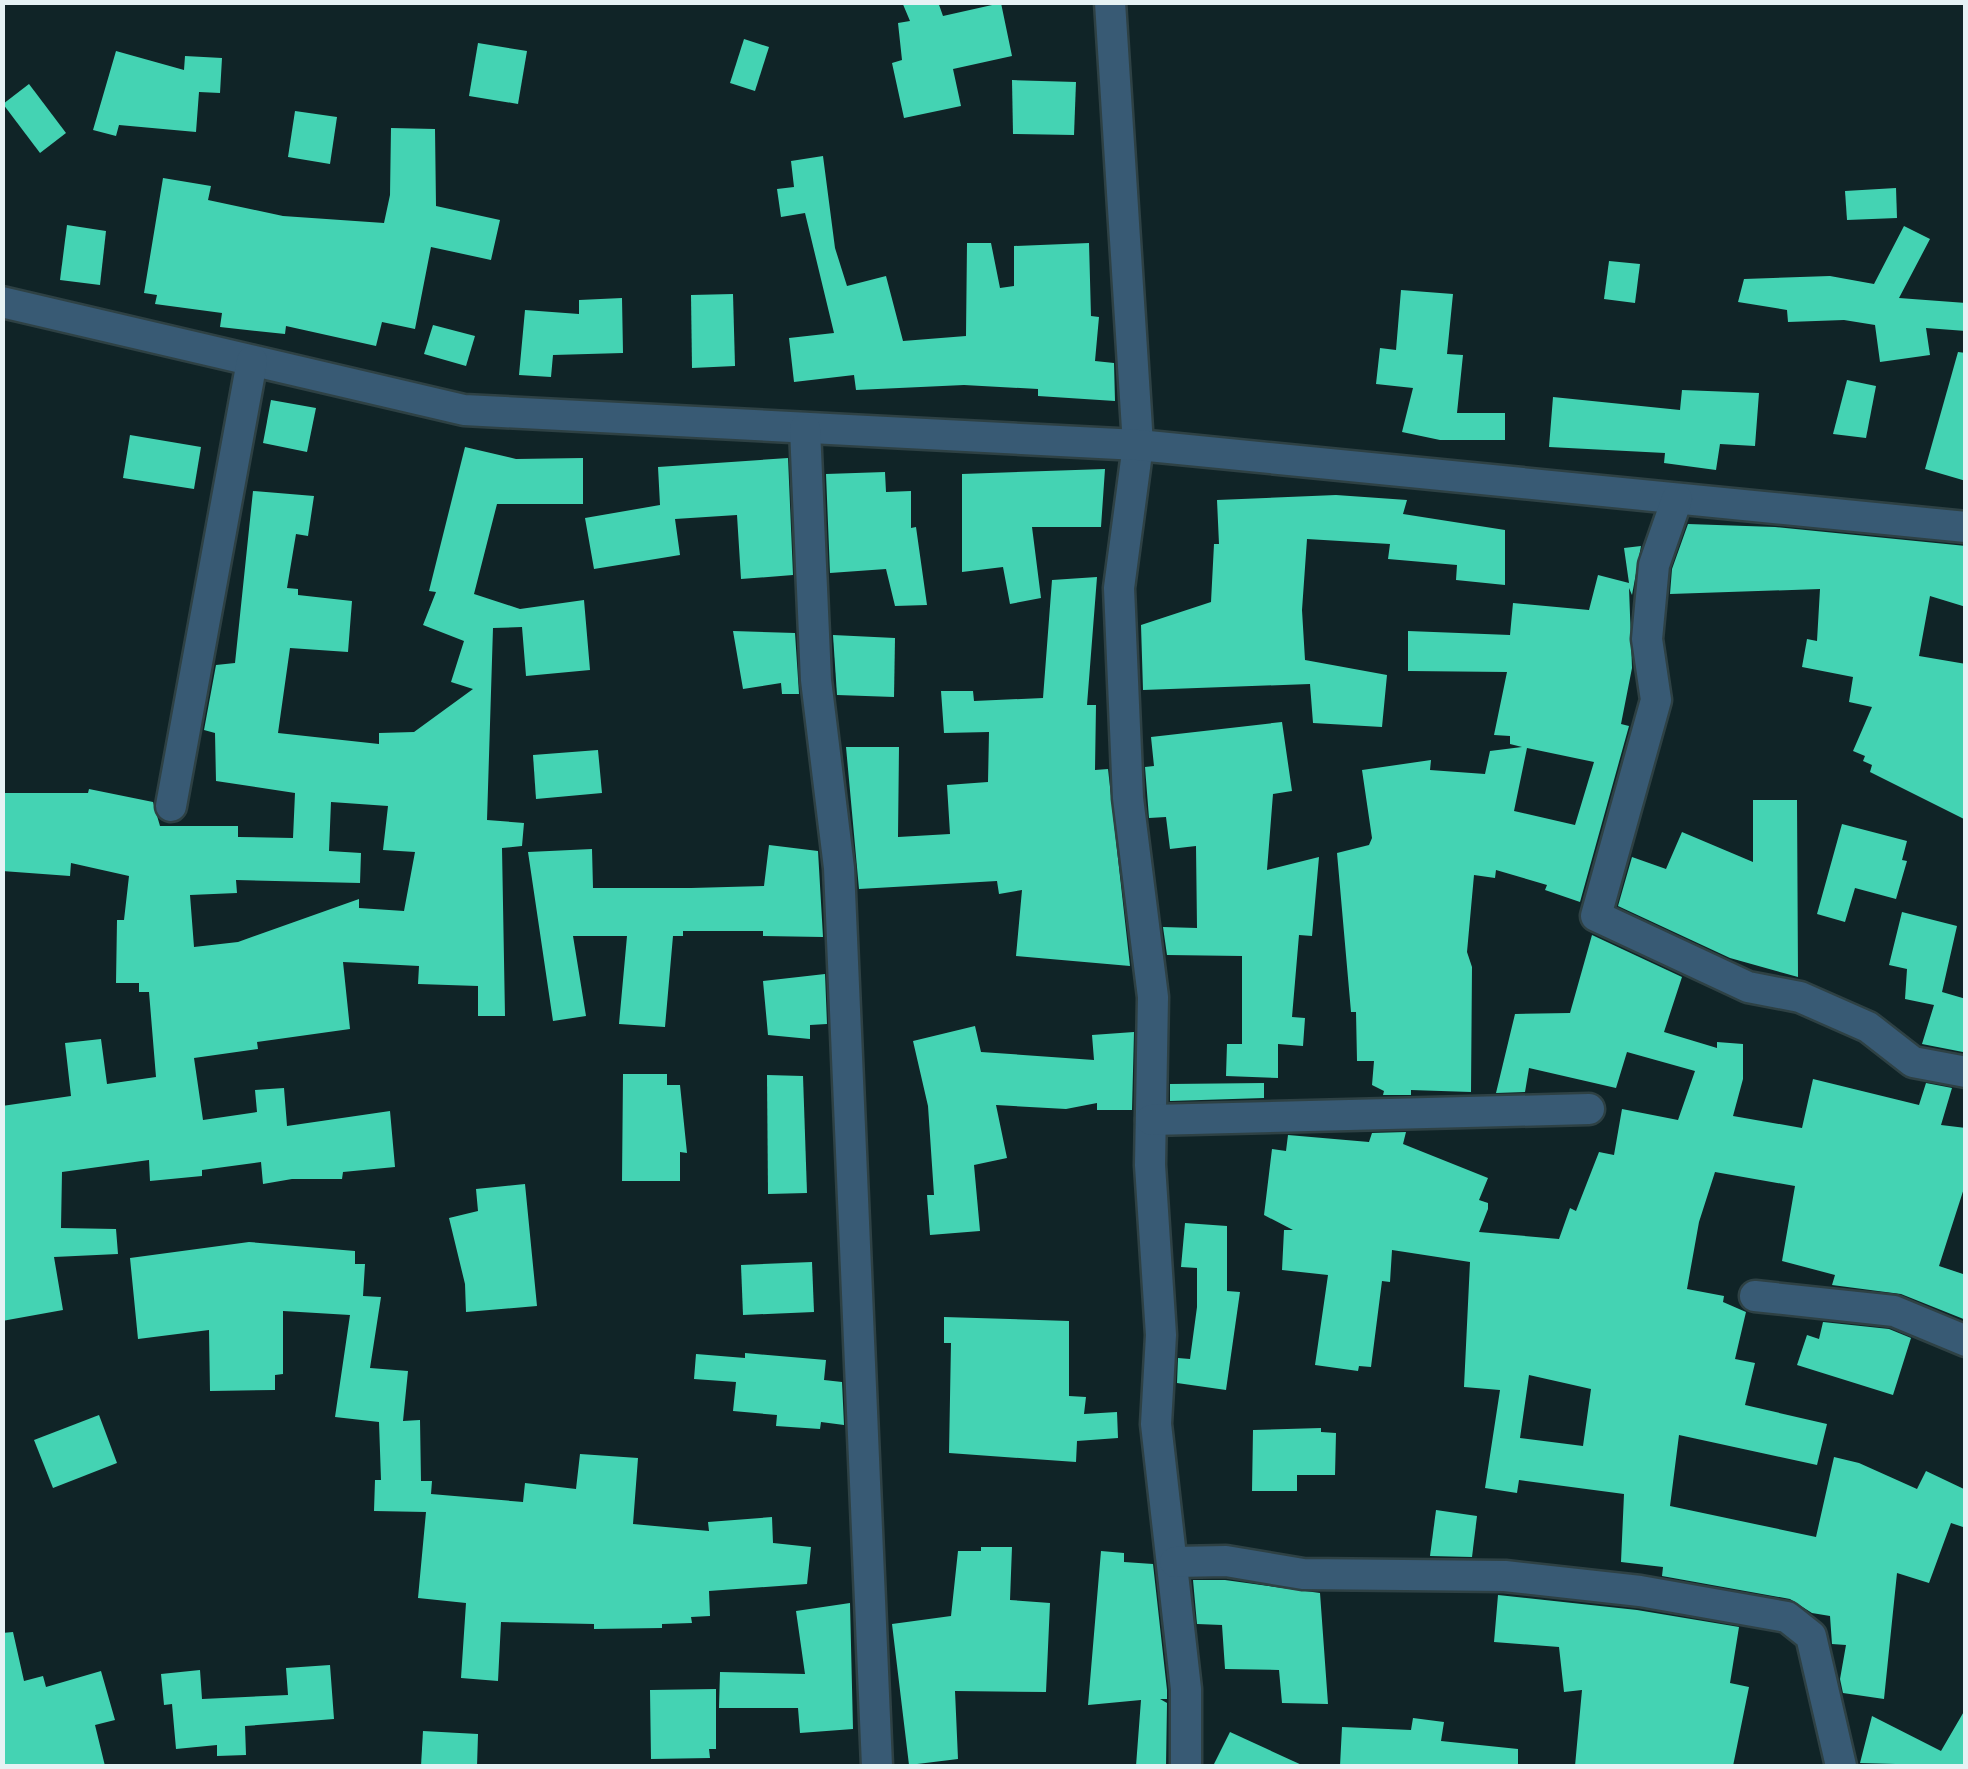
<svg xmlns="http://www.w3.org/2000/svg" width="1968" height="1769" viewBox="0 0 1968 1769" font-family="Poppins,sans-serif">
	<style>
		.building { fill: #44d3b3; fill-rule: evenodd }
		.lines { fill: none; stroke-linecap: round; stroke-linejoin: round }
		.street-casing { stroke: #2e4144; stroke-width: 35 }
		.street { stroke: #385a74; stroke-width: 30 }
	</style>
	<rect width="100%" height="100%" fill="#102427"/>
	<g class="building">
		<polygon points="902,2 938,2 943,16 1001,3 1012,56 953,69 961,106 904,118 892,63 902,60 898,23 910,21"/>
		<polygon points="744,39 769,47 755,91 730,83"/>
		<polygon points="478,43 527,51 518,104 469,96"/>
		<polygon points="116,51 184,70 185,56 222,58 220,93 199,92 196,132 119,125 116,136 93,130"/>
		<polygon points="1012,80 1076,82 1074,135 1013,134"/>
		<polygon points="29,84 66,133 40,153 3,104"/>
		<polygon points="295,111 337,117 330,164 288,157"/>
		<polygon points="391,128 435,129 436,206 500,220 491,260 431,247 415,329 382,322 376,346 286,326 285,334 220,327 222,313 155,304 157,295 144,293 163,178 211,186 208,200 283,216 384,223 390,195"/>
		<polygon points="823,156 835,248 847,286 886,276 903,341 966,336 967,243 991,243 1000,288 1014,286 1014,246 1089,243 1091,316 1099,317 1095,361 1114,363 1115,401 1038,396 1038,389 964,385 856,390 854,375 794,382 789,338 834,333 805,213 781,217 777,189 794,187 791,161"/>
		<polygon points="1896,188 1897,218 1847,220 1845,191"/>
		<polygon points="67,225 106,231 100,285 60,280"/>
		<polygon points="1904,226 1930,239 1899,298 1966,303 1966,331 1926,328 1930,355 1880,362 1875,325 1844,320 1788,322 1787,310 1738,302 1744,279 1830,276 1874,284"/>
		<polygon points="1609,261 1640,264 1635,303 1604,299"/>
		<polygon points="1401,290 1453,294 1447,354 1463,355 1457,413 1505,413 1505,440 1440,440 1402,432 1413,388 1376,384 1380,348 1396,350"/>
		<polygon points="733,294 735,366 692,368 691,295"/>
		<polygon points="622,298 623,353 553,355 551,377 519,375 525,310 579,314 579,300"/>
		<polygon points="433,325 475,336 466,366 424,354"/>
		<polygon points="1958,352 1966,353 1966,481 1925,469"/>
		<polygon points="1847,380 1876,386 1866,438 1833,434"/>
		<polygon points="1682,390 1759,393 1755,446 1720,444 1716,470 1664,463 1665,453 1549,447 1553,397 1680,410"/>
		<polygon points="271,400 316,408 307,452 263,443"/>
		<polygon points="130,435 201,447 194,489 123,478"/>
		<path d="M465,447L516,459L583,458V504H497L474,594L520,609L584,600L590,670L526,676L522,627L493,628L487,820L524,823L522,846L502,848L505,1016H478V986L418,984L419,966L343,962L350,1029L257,1042L258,1049L194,1058L203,1120L257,1112L255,1090L284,1088L287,1126L390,1111L395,1167L343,1172L342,1179H292L263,1184L261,1162L202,1170V1176L150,1181L149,1160L62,1172L61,1228L116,1229L118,1254L54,1257L63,1310L2,1321V1106L71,1096L65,1043L101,1039L107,1084L156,1077L149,992H139V983H116L117,920H124L129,876L71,863L70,876L2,871V793H88L89,789L153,802L160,826H238V837L293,838L295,793L216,781L215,733L204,730L216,665L235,663L253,491L314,496L308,536L296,534L287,588L298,589V595L352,601L348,652L290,648L278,733L379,744V733L414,732L473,689L451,682L464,641L423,625L436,592L429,591ZM331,802L388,806L383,850L415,852L404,911L359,908V899L238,942L194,947L190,895L237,893L236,880L360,883L361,853L329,851Z"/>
		<polygon points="788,458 793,575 741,579 737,515 675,519 680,555 594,569 585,518 660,505 658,467"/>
		<polygon points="1105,469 1101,527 1032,527 1041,598 1010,604 1003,567 962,572 962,474"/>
		<polygon points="885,472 886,492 911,491 911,528 916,527 927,605 895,606 886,569 830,573 826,474"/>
		<polygon points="1336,495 1407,500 1403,514 1505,530 1505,585 1456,580 1457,565 1388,559 1390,544 1307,539 1302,610 1305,660 1387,675 1382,727 1313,723 1310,684 1143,690 1141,625 1211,602 1214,544 1219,544 1217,500"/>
		<polygon points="1688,524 1775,527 1966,546 1966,607 1930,596 1919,656 1966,664 1966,820 1870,772 1872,765 1863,761 1865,756 1853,751 1872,707 1849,702 1853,677 1802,667 1807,639 1817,641 1820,589 1670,594 1672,569"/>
		<path d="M1641,546L1632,595L1629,588L1632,668L1621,724L1629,726L1580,902L1545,890L1547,885L1496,870L1495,878L1474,875L1467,952L1472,967L1471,1092L1411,1090V1095H1383L1384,1091L1372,1085L1374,1061H1357L1356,1012H1351L1337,853L1369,845L1372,838L1362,770L1431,760L1430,770L1485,774L1490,751L1522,747L1510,744V736L1494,735L1507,672L1408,671V631L1510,635L1513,603L1589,610L1598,575L1629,583L1624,548ZM1527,748L1594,762L1575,825L1514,811Z"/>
		<polygon points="1097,577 1087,705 1096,705 1095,770 1108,769 1130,966 1016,956 1022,890 999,894 997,881 859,889 846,747 899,747 898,837 950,834 947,785 988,782 989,732 944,733 941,691 973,691 974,701 1043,698 1052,580"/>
		<polygon points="733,631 795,633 799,694 782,694 781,683 743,689"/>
		<polygon points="833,635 895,638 894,697 837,695"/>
		<polygon points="1282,722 1292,791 1273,794 1267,870 1319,857 1312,936 1299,935 1292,1017 1305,1018 1303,1046 1278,1044 1278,1078 1226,1076 1227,1044 1242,1044 1242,956 1167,955 1163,927 1197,928 1196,846 1170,849 1166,817 1149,818 1145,767 1154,766 1151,737"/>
		<polygon points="598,750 602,793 536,799 533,755"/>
		<polygon points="1753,800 1797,800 1798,977 1730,958 1618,906 1632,857 1666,869 1682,832 1753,862"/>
		<polygon points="1842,824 1907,841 1902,860 1907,861 1896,899 1855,888 1845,922 1817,914"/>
		<polygon points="769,845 818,851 823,937 763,936 763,931 683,931 683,936 673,936 665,1027 619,1024 627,936 573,936 586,1016 553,1021 528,852 592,849 593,888 691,888 764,886"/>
		<polygon points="1902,912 1957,926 1942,992 1966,999 1963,1052 1922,1044 1934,1005 1905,999 1907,969 1889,965"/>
		<path d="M1592,935L1682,977L1664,1032L1717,1048V1042L1743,1044V1079L1733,1116L1802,1128L1813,1079L1919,1105L1926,1083L1952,1088L1941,1125L1966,1128V1182L1939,1266L1966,1275V1320L1901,1294L1832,1285L1835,1275L1782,1261L1795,1186L1715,1172L1699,1222L1687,1289L1724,1296L1723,1302L1746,1312L1735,1359L1755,1363L1745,1405L1827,1424L1817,1465L1679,1435L1670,1506L1816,1537L1834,1457L1859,1463L1917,1489L1926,1471L1966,1490V1528L1951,1523L1929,1583L1897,1573L1884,1699L1843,1693L1840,1679L1846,1645L1832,1644L1830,1616L1812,1613L1790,1599L1662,1576L1663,1567L1621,1562L1624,1494L1519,1480L1517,1493L1485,1488L1500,1390L1464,1387L1470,1262L1392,1250L1390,1282L1382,1281L1371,1367L1359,1366L1358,1371L1315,1365L1328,1275L1282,1270L1284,1230H1293L1264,1215L1272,1149L1286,1151L1288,1135L1369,1142L1372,1133L1406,1132L1403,1144L1488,1178L1479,1200L1488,1203V1209L1479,1232L1559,1239L1570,1208L1576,1211L1599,1152L1614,1155L1622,1109L1678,1120L1695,1071L1627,1052L1616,1088L1529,1068L1525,1092L1496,1093L1515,1014L1570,1013ZM1529,1375L1591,1389L1583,1446L1520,1438Z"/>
		<polygon points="825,974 827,1024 810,1025 810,1039 768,1035 763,981"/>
		<polygon points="975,1026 981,1052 1094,1060 1092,1035 1134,1032 1132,1110 1097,1110 1097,1103 1066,1109 996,1105 1007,1158 974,1165 980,1231 930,1235 927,1195 934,1195 928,1106 913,1041"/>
		<polygon points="623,1074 667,1074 667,1085 680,1085 687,1153 680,1152 680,1181 622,1181"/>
		<polygon points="767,1075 803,1076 807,1193 768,1194"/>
		<polygon points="1264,1083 1264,1098 1170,1101 1170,1084"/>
		<polygon points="525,1184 537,1306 466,1312 465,1284 449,1218 478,1211 476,1189"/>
		<polygon points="1185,1223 1227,1226 1227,1291 1240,1292 1226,1390 1177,1383 1178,1358 1190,1359 1197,1307 1197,1268 1181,1267"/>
		<polygon points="249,1242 355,1251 355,1264 365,1264 363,1296 381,1297 370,1368 408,1371 403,1421 420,1420 421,1481 432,1481 431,1494 523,1502 525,1483 576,1489 580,1454 638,1458 633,1524 709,1531 708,1522 772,1517 773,1543 811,1547 807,1584 709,1591 710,1616 691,1617 692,1623 662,1624 662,1628 594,1629 594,1624 501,1622 498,1681 461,1678 466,1603 418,1598 426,1512 374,1511 375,1480 381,1480 379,1422 335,1417 350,1315 283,1311 283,1374 275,1375 275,1390 210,1391 209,1330 138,1339 130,1258"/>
		<polygon points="812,1262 814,1312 743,1315 741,1265"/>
		<polygon points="944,1317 1069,1321 1069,1396 1086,1397 1084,1414 1117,1412 1118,1438 1077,1441 1076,1462 949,1453 951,1343 944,1343"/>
		<polygon points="1823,1322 1889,1329 1911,1338 1893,1395 1797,1365 1807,1335 1819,1339"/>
		<polygon points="745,1353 826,1360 824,1380 842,1382 844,1425 821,1422 820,1429 776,1426 777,1415 733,1411 736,1382 694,1379 696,1354 745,1358"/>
		<polygon points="99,1415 117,1463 53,1488 34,1440"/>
		<polygon points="1321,1428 1321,1432 1336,1433 1335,1475 1297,1475 1297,1491 1252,1491 1253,1430"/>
		<polygon points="1436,1510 1477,1516 1472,1557 1430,1556"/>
		<polygon points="981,1547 1012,1547 1010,1600 1050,1603 1046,1692 955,1691 958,1759 909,1765 892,1624 951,1616 958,1551 981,1551"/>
		<polygon points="1101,1551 1124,1553 1124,1562 1153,1564 1167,1690 1167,1699 1160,1699 1167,1703 1166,1766 1136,1766 1141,1700 1088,1705"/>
		<polygon points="1193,1580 1225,1580 1320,1593 1328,1704 1282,1703 1279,1670 1225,1669 1222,1625 1197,1624"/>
		<polygon points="1498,1595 1637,1610 1739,1627 1730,1683 1749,1687 1733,1766 1575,1766 1582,1690 1564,1692 1559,1647 1494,1642"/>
		<polygon points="850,1603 853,1729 800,1733 798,1708 719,1708 720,1672 805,1674 796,1611"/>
		<polygon points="13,1632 24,1681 43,1676 46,1687 101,1671 115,1720 95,1725 105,1766 2,1766 2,1633"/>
		<polygon points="330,1665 334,1719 245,1726 246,1755 217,1756 217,1745 176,1749 172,1704 164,1705 161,1674 200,1670 202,1699 288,1695 286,1668"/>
		<polygon points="716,1689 716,1749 709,1749 710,1758 651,1759 650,1690"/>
		<polygon points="1966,1708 1966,1766 1860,1763 1872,1716 1941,1751"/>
		<polygon points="1413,1718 1444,1722 1441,1741 1518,1749 1518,1766 1340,1766 1342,1727 1411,1730"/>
		<polygon points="423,1731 478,1734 477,1766 421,1766"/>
		<polygon points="1230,1732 1304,1766 1213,1766"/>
	</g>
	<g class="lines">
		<defs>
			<g id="street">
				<polyline points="1110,2 1138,445 1119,588 1128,798 1153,997 1150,1165 1161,1335 1156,1424 1186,1689 1186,1766"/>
				<polyline points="2,302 464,410 1138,445 1966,527"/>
				<polyline points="805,429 816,680 839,868 877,1766"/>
				<polyline points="1677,499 1654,565 1647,639 1656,700 1596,916 1748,987 1800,997 1868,1027 1913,1062 1966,1072"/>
				<polyline points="171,806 252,361"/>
				<polyline points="1151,1120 1589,1109"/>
				<polyline points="1755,1296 1894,1311 1966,1341"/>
				<polyline points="1175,1562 1226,1561 1303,1574 1505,1576 1640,1591 1787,1617 1811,1636 1841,1766"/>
			</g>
		</defs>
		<use href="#street" class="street-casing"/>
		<use href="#street" class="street"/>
	</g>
	<rect width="1968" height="1769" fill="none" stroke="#e6f2f4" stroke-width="10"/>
</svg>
